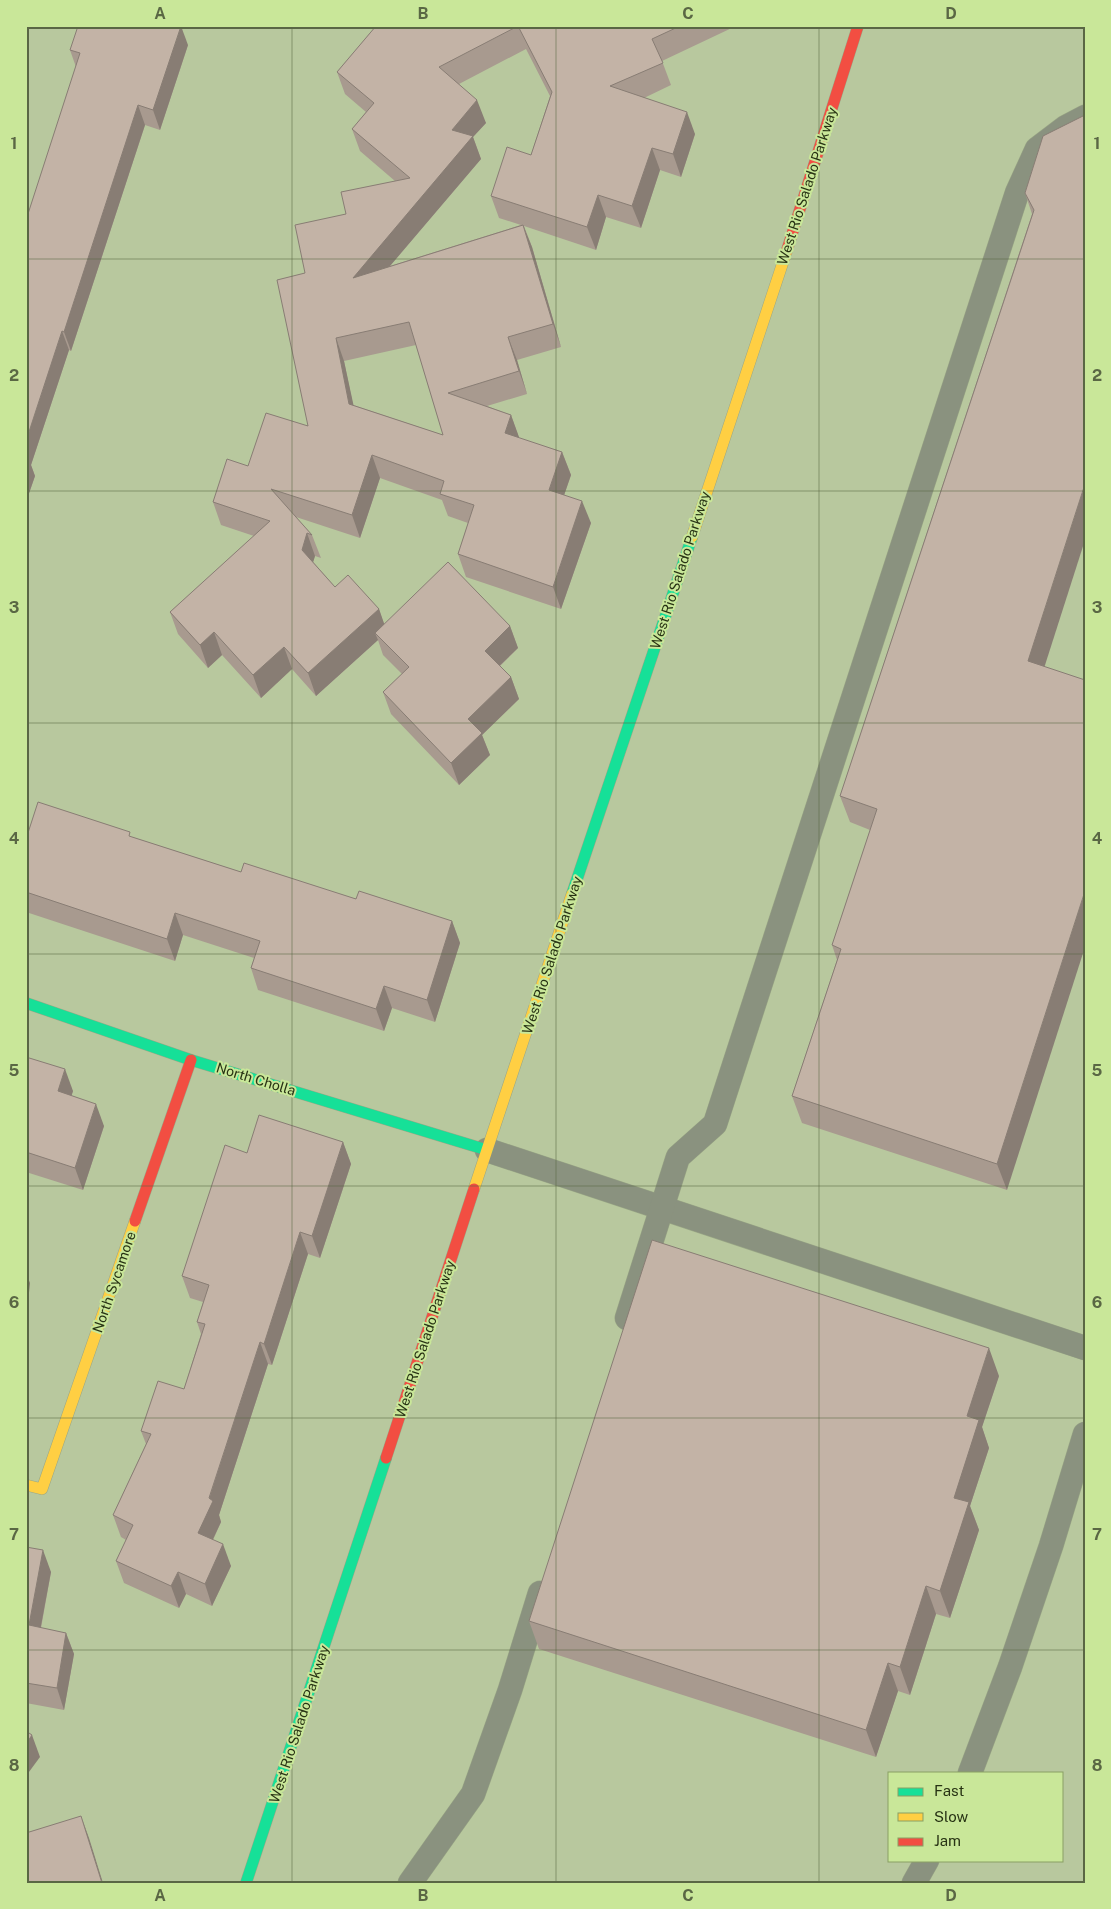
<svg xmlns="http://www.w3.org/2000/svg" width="1111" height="1909" viewBox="0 0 1111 1909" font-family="'Public Sans',sans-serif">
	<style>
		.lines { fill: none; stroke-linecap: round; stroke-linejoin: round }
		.lane-casing { stroke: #9aa786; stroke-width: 25 }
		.fast-casing { stroke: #9aa786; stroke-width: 12 }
		.slow-casing { stroke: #9aa786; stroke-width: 12 }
		.jam-casing { stroke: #9aa786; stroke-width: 12 }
		.lane { stroke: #8a927f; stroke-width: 24 }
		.fast { stroke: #16e098; stroke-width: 11 }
		.slow { stroke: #ffcf43; stroke-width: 11 }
		.jam { stroke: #f24e42; stroke-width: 11 }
		.wall { fill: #a89a8f; fill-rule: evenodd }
		.shaded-wall { fill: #887d74 }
		.building { fill: #c3b3a6; stroke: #887d74; fill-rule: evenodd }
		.grid { fill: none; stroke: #5a6744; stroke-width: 1; stroke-opacity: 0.55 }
		.labels { text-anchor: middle; stroke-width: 4; stroke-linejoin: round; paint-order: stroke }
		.street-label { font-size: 14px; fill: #283314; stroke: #c9e799 }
		.neatline { fill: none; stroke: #5a6744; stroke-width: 2 }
		.grid-label { font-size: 16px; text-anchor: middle; font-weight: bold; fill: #5a6744 }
	</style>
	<rect width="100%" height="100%" fill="#b8c89e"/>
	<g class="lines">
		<defs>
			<g id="lane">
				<polyline points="487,1150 1085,1348"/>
				<polyline points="627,1318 678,1157 715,1124 1017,193 1037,149 1066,127 1085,117"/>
				<polyline points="970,1773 1010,1667 1051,1546 1085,1434"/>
				<polyline points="410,1883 473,1794 510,1690 540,1593"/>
				<polyline points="914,1883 927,1860"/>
			</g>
			<g id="fast">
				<polyline points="572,894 692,537"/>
				<polyline points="26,1003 191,1060 487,1150"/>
				<polyline points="246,1883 386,1458"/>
			</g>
			<g id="slow">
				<polyline points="692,537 787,250"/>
				<polyline points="474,1189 572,894"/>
				<polyline points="26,1485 42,1489 135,1221"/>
			</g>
			<g id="jam">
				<polyline points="787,250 858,26"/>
				<polyline points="135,1221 191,1060"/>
				<polyline points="386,1458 474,1189"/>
			</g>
		</defs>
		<use href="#lane" class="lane-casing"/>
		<use href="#fast" class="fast-casing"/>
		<use href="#slow" class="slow-casing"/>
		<use href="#jam" class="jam-casing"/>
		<use href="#lane" class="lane"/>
		<use href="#fast" class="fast"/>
		<use href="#slow" class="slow"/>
		<use href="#jam" class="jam"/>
	</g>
	<g class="wall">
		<path d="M376,26H736L662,61L671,85L644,98L695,134L681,177L660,170L641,228L606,217L596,250L524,226L532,247L561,347L517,360L527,394L487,406L511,415L519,438L562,452L571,475L564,495L591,523L561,609L466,577L458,554L468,523L448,516L442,500L380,478L360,538L296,517L312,535L321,558L315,556L313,562L335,587L379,609L384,624L510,626L518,648L500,666L511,677L519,699L482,735L490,755L459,785L391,714L383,692L402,674L383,655L378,640L316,696L292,669L261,698L222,655L208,668L178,634L170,612L254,536L221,525L213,502L248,466L308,426L305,273L346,214L395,181L360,151L352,129L366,112L345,94L337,72ZM526,49L550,96L531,155L491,196L499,218L521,225L390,266L481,159L473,137L486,123L459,84ZM416,345L443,435L353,405L344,361Z"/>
		<polygon points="188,45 160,130 145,125 71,351 69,350 31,465 35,476 26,502 76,67 70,50"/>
		<polygon points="1043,136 1044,666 1007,1190 802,1123 792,1096 837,960 832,945 870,830 850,822 840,796 1032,214 1025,193"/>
		<polygon points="132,837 241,872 452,921 460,943 435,1022 392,1008 384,1031 258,990 251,968 254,958 183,935 175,961 26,912 26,839"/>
		<polygon points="26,1057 73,1091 71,1096 104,1126 83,1190 26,1172"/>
		<polygon points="343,1142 351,1164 320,1258 308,1254 272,1365 268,1364 219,1515 221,1522 213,1540 231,1566 212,1606 186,1594 179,1608 124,1583 116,1561 126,1540 121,1537 113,1515 146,1444 141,1431 184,1389 201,1334 197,1322 203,1302 190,1298 182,1276 247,1153"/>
		<polygon points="999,1376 982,1427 989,1448 970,1506 979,1530 950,1618 936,1614 910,1695 898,1691 876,1757 539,1649 529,1621"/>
		<polygon points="26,1547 51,1572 41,1628 66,1633 74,1654 64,1710 26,1703"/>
	</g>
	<g class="shaded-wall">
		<polygon points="181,26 188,45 160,130 153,110"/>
		<polygon points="477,100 486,123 473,137 481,159 361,300 353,278 452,130"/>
		<polygon points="138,105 145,125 71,351 64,332"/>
		<polygon points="687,112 695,134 681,177 673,154"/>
		<polygon points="652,148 660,170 641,228 632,206"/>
		<polygon points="598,195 606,217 596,250 587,227"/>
		<polygon points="523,225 532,247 561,347 553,324"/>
		<polygon points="62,331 69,350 31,465 35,476 26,502 26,441"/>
		<polygon points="508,337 517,360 527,394 519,371"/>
		<polygon points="336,338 344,361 358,426 349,404"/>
		<polygon points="511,415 519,437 513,456 505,433"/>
		<polygon points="562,452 571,475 558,513 549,490"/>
		<polygon points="372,455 380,478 360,538 352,515"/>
		<polygon points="1085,484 1085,540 1038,687 1028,661"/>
		<polygon points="582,501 591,523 561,609 553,587"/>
		<polygon points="307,533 315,556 310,572 302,550"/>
		<polygon points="379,609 387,632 375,633 378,640 316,696 308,673"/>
		<polygon points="510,626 518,648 493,672 485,651"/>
		<polygon points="214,632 222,655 208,668 200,645"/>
		<polygon points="284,647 292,669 261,698 253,675"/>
		<polygon points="511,677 519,699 482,735 490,755 459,785 451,763 468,719"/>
		<polygon points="1085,891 1085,947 1007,1190 997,1164"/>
		<polygon points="175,913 183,935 175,961 167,939"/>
		<polygon points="452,921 460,943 435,1022 427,1000"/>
		<polygon points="384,986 392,1008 384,1031 376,1009"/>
		<polygon points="65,1069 73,1091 66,1113 58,1091"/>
		<polygon points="96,1104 104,1126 83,1190 75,1168"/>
		<polygon points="343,1142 351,1164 320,1258 312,1236"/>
		<polygon points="300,1232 308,1254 272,1365 264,1344"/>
		<polygon points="26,1273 30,1283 26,1321"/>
		<polygon points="260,1342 268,1364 219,1515 221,1522 206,1554 198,1533"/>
		<polygon points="989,1348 999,1376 982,1427 989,1448 970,1506 979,1530 950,1618 940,1591 967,1416"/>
		<polygon points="223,1544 231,1566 212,1606 205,1584"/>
		<polygon points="43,1550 51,1572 37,1647 29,1625"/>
		<polygon points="178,1572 186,1594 179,1608 171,1586"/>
		<polygon points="926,1586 936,1614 910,1695 900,1667"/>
		<polygon points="66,1633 74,1654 64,1710 57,1688"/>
		<polygon points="888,1663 898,1691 876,1757 866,1730"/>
		<polygon points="32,1735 40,1757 26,1776 26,1744"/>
		<polygon points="81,1816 89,1838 103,1883 102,1883"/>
	</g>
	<g class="building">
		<polygon points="78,26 181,26 153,110 138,105 64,332 62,331 26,441 26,220 80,53 70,50"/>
		<path d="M376,26H680L652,39L663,63L610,86L687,112L673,154L652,148L632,206L598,195L587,227L491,196L507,147L531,155L552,92L518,26L439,67L477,100L452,130L473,136L353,278L523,225L553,324L508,337L519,371L448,393L511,415L505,433L562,452L549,490L582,501L553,587L458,554L474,505L440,494L444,481L372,455L352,515L271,489L312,535L307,533L302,550L335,587L348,575L379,609L308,673L284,647L253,675L214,632L200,645L170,612L270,521L213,502L227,459L248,466L266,413L308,426L277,280L305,273L295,225L346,214L341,192L410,178L352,129L374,103L337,72ZM409,322L443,435L349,404L336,338Z"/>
		<polygon points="1085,115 1085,484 1028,661 1085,680 1085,891 997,1164 792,1096 841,949 832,945 877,809 840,796 1034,210 1025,193 1043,136"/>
		<polygon points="448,562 510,626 485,651 511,677 468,719 482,733 451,763 383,692 409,667 375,633"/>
		<polygon points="38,802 130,832 129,836 241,872 244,863 356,899 359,891 452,921 427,1000 384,986 376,1009 251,968 260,941 175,913 167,939 26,892 26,839"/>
		<polygon points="26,1057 65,1069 58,1091 96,1104 75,1168 26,1152"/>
		<polygon points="259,1115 343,1142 312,1236 300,1232 264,1344 260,1342 209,1498 213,1501 198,1533 223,1544 205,1584 178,1572 171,1586 116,1561 133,1525 113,1515 151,1434 141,1431 158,1381 184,1389 205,1324 197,1322 209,1285 182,1276 225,1145 247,1153"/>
		<polygon points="652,1240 989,1348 967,1416 979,1420 954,1498 969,1502 940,1591 926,1586 900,1667 888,1663 866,1730 529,1621"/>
		<polygon points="26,1547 43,1550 29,1625 66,1633 57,1688 26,1683"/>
		<polygon points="26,1731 32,1735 26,1744"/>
		<polygon points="81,1816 102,1883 26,1883 26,1833"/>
	</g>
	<path class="grid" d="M292,26V1883M556,26V1883M819,26V1883M26,259H1085M26,491H1085M26,723H1085M26,954H1085M26,1186H1085M26,1418H1085M26,1650H1085"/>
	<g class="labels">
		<g class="street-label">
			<text transform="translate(807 186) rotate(-72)" y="5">West Rio Salado Parkway</text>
			<text transform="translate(680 570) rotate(-72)" y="5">West Rio Salado Parkway</text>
			<text transform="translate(552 955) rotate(-72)" y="5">West Rio Salado Parkway</text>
			<text transform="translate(256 1079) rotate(17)" y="5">North Cholla</text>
			<text transform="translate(114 1282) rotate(-71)" y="5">North Sycamore</text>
			<text transform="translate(425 1339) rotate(-72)" y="5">West Rio Salado Parkway</text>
			<text transform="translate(299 1724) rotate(-72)" y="5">West Rio Salado Parkway</text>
		</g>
	</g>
	<rect width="1111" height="1909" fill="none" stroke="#c9e799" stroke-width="55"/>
	<rect x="888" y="1772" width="175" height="90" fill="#c9e799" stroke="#899f64"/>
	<rect x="898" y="1788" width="25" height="8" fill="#16e098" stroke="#899f64"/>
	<text x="934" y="1796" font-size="15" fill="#283314">Fast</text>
	<rect x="898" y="1813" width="25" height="8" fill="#ffcf43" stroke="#899f64"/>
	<text x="934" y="1822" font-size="15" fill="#283314">Slow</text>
	<rect x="898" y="1838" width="25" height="8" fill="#f24e42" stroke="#899f64"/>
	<text x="934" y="1846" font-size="15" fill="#283314">Jam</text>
	<rect x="28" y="28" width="1056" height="1854" class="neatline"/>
	<g class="grid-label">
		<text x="160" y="19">A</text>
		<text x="423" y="19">B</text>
		<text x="688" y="19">C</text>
		<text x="951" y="19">D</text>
		<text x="14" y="149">1</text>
		<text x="1097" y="149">1</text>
		<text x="14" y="381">2</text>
		<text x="1097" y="381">2</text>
		<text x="14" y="613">3</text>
		<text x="1097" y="613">3</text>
		<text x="14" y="844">4</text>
		<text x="1097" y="844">4</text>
		<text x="14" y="1076">5</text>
		<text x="1097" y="1076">5</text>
		<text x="14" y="1308">6</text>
		<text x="1097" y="1308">6</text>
		<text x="14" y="1540">7</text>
		<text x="1097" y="1540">7</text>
		<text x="14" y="1771">8</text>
		<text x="1097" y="1771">8</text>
		<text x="160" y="1901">A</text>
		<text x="423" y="1901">B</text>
		<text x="688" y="1901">C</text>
		<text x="951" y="1901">D</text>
	</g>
</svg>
